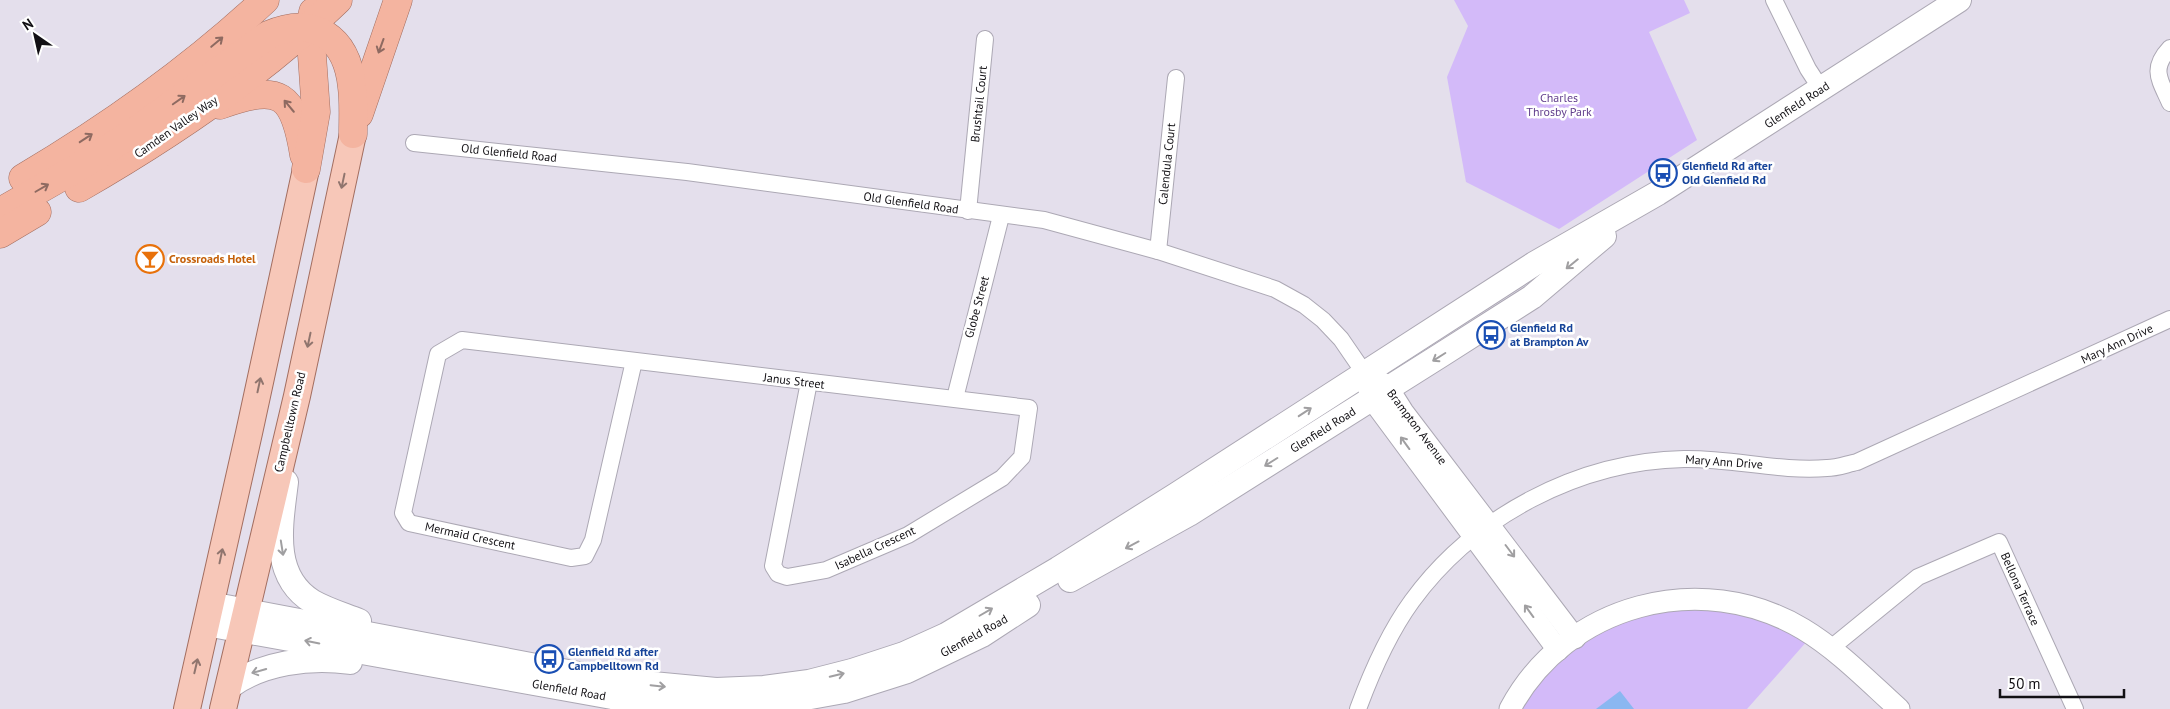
<svg xmlns="http://www.w3.org/2000/svg" width="2170" height="709" viewBox="0 0 2170 709" font-family="'PT Sans',sans-serif">
	<style>
		.green { fill: #d3baf9 }
		.water { fill: #8ab7f1 }
		.lines { fill: none; stroke-linecap: round; stroke-linejoin: round }
		.minor-casing { stroke: #aca8b4; stroke-width: 18 }
		.tertiary-casing { stroke: #aca8b4; stroke-width: 23 }
		.secondary-casing { stroke: #aca8b4; stroke-width: 26 }
		.primary-casing { stroke: #a36e60; stroke-width: 28 }
		.trunk-casing { stroke: #a36e60; stroke-width: 29 }
		.minor { stroke: #fff; stroke-width: 16 }
		.tertiary { stroke: #fff; stroke-width: 21 }
		.secondary { stroke: #fff; stroke-width: 24 }
		.primary { stroke: #f7c7b8; stroke-width: 26 }
		.trunk { stroke: #f4b4a0; stroke-width: 28 }
		.oneway { stroke: #8e6a61 }
		.oneway2 { stroke: #90756e }
		.oneway3 { stroke: #a09fa1 }
		.labels { text-anchor: middle; stroke-width: 5; stroke-linejoin: round; paint-order: stroke }
		.park-label { font-size: 12px; fill: #623f8d; stroke: #fff }
		.street-label { font-size: 12px; fill: #121014; stroke: #fff }
		.transit-label { font-size: 12px; font-weight: bold; fill: #164399; stroke: #fff; text-anchor: start }
		.food-label { font-size: 12px; font-weight: bold; fill: #c56008; stroke: #fff; text-anchor: start }
	</style>
	<rect width="100%" height="100%" fill="#e4dfec"/>
	<g class="green">
		<polygon points="1454,0 1684,0 1690,13 1649,32 1697,140 1559,229 1466,182 1447,77 1468,26"/>
		<path d="M1732,609L1808,640L1747,709H1519C1544,667 1610,617 1659,610C1683,607 1708,609 1732,609Z"/>
	</g>
	<polygon class="water" points="1620,691 1634,709 1596,709"/>
	<g class="lines">
		<defs>
			<g id="minor">
				<polyline points="1774,0 1808,69 1821,89"/>
				<path d="M2170,48C2150,69 2160,80 2170,103"/>
				<polyline points="414,143 687,172 1044,220 1158,251 1275,289 1304,305 1323,320 1341,339 1365,374"/>
				<polyline points="968,211 985,39"/>
				<polyline points="1158,251 1176,78"/>
				<polyline points="634,361 593,540 585,556 571,558 409,523 403,513 438,354 462,340 1029,408 1022,457 1002,478 908,535 826,570 787,577 778,574 773,566 809,382"/>
				<polyline points="955,398 1001,216"/>
				<polyline points="1831,648 1918,577 1999,542 2075,709"/>
				<path d="M1358,709C1372,671 1388,634 1412,601C1474,516 1579,461 1684,459C1732,458 1780,472 1827,468C1837,468 1847,464 1857,462L2170,319"/>
			</g>
			<g id="tertiary">
				<polyline points="1365,374 1386,385 1403,412 1575,638"/>
				<polyline points="1367,383 1372,399 1558,650"/>
				<path d="M1510,709C1566,604 1701,568 1803,629C1838,650 1868,681 1899,709"/>
			</g>
			<g id="secondary">
				<path d="M286,482C281,524 270,576 313,602C327,610 344,615 359,621"/>
				<polyline points="1070,580 1189,514 1441,355 1532,297 1604,236"/>
				<polyline points="210,604 610,680 716,690 764,688 809,682 852,671 904,654 946,635 1058,569 1176,495 1534,264 1658,193 1959,0"/>
				<polyline points="206,624 612,697 691,707 760,706 844,691 907,671 982,635 1028,605"/>
				<path d="M229,687C261,663 310,656 350,662"/>
			</g>
			<g id="primary">
				<polyline points="187,709 249,433 306,169"/>
				<polyline points="223,709 297,396 353,134"/>
			</g>
			<g id="trunk">
				<path d="M220,105C280,83 294,93 304,155"/>
				<polyline points="359,114 398,0"/>
				<polyline points="306,169 316,112 310,27 313,12"/>
				<path d="M23,178C109,127 192,68 265,0"/>
				<path d="M79,188C171,135 262,74 338,0"/>
				<path d="M0,212L89,161L138,129L268,35C314,15 347,37 352,87C354,102 353,118 353,134"/>
				<polyline points="0,234 37,212"/>
			</g>
		</defs>
		<use href="#minor" class="minor-casing"/>
		<use href="#tertiary" class="tertiary-casing"/>
		<use href="#secondary" class="secondary-casing"/>
		<use href="#primary" class="primary-casing"/>
		<use href="#trunk" class="trunk-casing"/>
		<use href="#minor" class="minor"/>
		<use href="#tertiary" class="tertiary"/>
		<use href="#secondary" class="secondary"/>
		<use href="#primary" class="primary"/>
		<use href="#trunk" class="trunk"/>
	</g>
	<defs><path id="oneway-shaft" d="M-6 0H5M1.5-3L5.5 0L1.5 3" fill="none" stroke-width="1.6" stroke-linecap="round" stroke-linejoin="round" transform="scale(1.25)"/></defs>
	<g class="oneway">
		<use href="#oneway-shaft" transform="translate(217 42) rotate(-40)"/>
		<use href="#oneway-shaft" transform="translate(381 46) rotate(110)"/>
		<use href="#oneway-shaft" transform="translate(179 100) rotate(-35)"/>
		<use href="#oneway-shaft" transform="translate(289 106) rotate(-130)"/>
		<use href="#oneway-shaft" transform="translate(86 138) rotate(-33)"/>
		<use href="#oneway-shaft" transform="translate(42 188) rotate(-30)"/>
	</g>
	<g class="oneway2">
		<use href="#oneway-shaft" transform="translate(343 181) rotate(102)"/>
		<use href="#oneway-shaft" transform="translate(309 340) rotate(102)"/>
		<use href="#oneway-shaft" transform="translate(259 385) rotate(-78)"/>
		<use href="#oneway-shaft" transform="translate(221 556) rotate(-78)"/>
		<use href="#oneway-shaft" transform="translate(196 666) rotate(-77)"/>
	</g>
	<g class="oneway3">
		<use href="#oneway-shaft" transform="translate(1572 264) rotate(141)"/>
		<use href="#oneway-shaft" transform="translate(1439 357) rotate(148)"/>
		<use href="#oneway-shaft" transform="translate(1305 412) rotate(-33)"/>
		<use href="#oneway-shaft" transform="translate(1405 443) rotate(-126)"/>
		<use href="#oneway-shaft" transform="translate(1271 462) rotate(148)"/>
		<use href="#oneway-shaft" transform="translate(1132 545) rotate(152)"/>
		<use href="#oneway-shaft" transform="translate(282 548) rotate(81)"/>
		<use href="#oneway-shaft" transform="translate(1510 551) rotate(53)"/>
		<use href="#oneway-shaft" transform="translate(1529 611) rotate(-126)"/>
		<use href="#oneway-shaft" transform="translate(986 612) rotate(-30)"/>
		<use href="#oneway-shaft" transform="translate(312 642) rotate(-169)"/>
		<use href="#oneway-shaft" transform="translate(259 671) rotate(164)"/>
		<use href="#oneway-shaft" transform="translate(837 675) rotate(-14)"/>
		<use href="#oneway-shaft" transform="translate(658 686) rotate(6)"/>
	</g>
	<defs>
		<symbol id="bus-ring" viewBox="-11 -11 22 22"><circle r="9.5" fill="#fff" stroke="#1a4fb4" stroke-width="1.5"/><path d="M-5-6H5V4H4V6H2V4H-2V6H-4V4H-5ZM-3.5-4V0h7V-4ZM-3.5 1.2v1.5H-2V1.2ZM2 1.2v1.5H3.5V1.2Z" fill="#1a4fb4"/></symbol>
		<symbol id="bar-ring" viewBox="-11 -11 22 22"><circle r="9.5" fill="#fff" stroke="#e8710a" stroke-width="1.5"/><path d="M-6-5H6L.8 .8V4.5H3.5V6h-7V4.5H-.8V.8Z" fill="#e8710a"/></symbol>
	</defs>
	<g fill-rule="evenodd">
		<use href="#bus-ring" x="1647" y="157" width="32" height="32"/>
		<use href="#bar-ring" x="134" y="243" width="32" height="32"/>
		<use href="#bus-ring" x="1475" y="319" width="32" height="32"/>
		<use href="#bus-ring" x="533" y="643" width="32" height="32"/>
	</g>
	<g class="labels">
		<g class="park-label">
			<text x="1559" y="102">Charles<tspan x="1559" dy="14">Throsby Park</tspan></text>
		</g>
		<g class="street-label">
			<text transform="translate(979 104) rotate(-84)" y="4">Brushtail Court</text>
			<text transform="translate(1797 105) rotate(-33)" y="4">Glenfield Road</text>
			<text transform="translate(176 127) rotate(-35)" y="4">Camden Valley Way</text>
			<text transform="translate(509 153) rotate(6)" y="4">Old Glenfield Road</text>
			<text transform="translate(1167 164) rotate(-84)" y="4">Calendula Court</text>
			<text transform="translate(911 203) rotate(8)" y="4">Old Glenfield Road</text>
			<text transform="translate(977 307) rotate(-75)" y="4">Globe Street</text>
			<text transform="translate(2117 344) rotate(-25)" y="4">Mary Ann Drive</text>
			<text transform="translate(794 381) rotate(7)" y="4">Janus Street</text>
			<text transform="translate(290 422) rotate(-77)" y="4">Campbelltown Road</text>
			<text transform="translate(1417 427) rotate(53)" y="4">Brampton Avenue</text>
			<text transform="translate(1323 430) rotate(-32)" y="4">Glenfield Road</text>
			<text transform="translate(1724 462) rotate(4)" y="4">Mary Ann Drive</text>
			<text transform="translate(470 536) rotate(12)" y="4">Mermaid Crescent</text>
			<text transform="translate(875 548) rotate(-25)" y="4">Isabella Crescent</text>
			<text transform="translate(2020 589) rotate(66)" y="4">Bellona Terrace</text>
			<text transform="translate(974 636) rotate(-29)" y="4">Glenfield Road</text>
			<text transform="translate(569 690) rotate(10)" y="4">Glenfield Road</text>
		</g>
		<g class="transit-label">
			<text x="1682" y="170">Glenfield Rd after<tspan x="1682" dy="14">Old Glenfield Rd</tspan></text>
			<text x="1510" y="332">Glenfield Rd<tspan x="1510" dy="14">at Brampton Av</tspan></text>
			<text x="568" y="656">Glenfield Rd after<tspan x="568" dy="14">Campbelltown Rd</tspan></text>
		</g>
		<g class="food-label">
			<text x="169" y="263">Crossroads Hotel</text>
		</g>
	</g>
	<g transform="translate(35 35) rotate(326)" stroke="#ffffff" stroke-width="4" paint-order="stroke">
	<path d="M0-4L9 19L0 12L-9 19Z" fill="#121014"/>
	<text y="-8" font-size="14" font-weight="bold" text-anchor="middle" fill="#121014">N</text>
	</g>
	<path d="M2000 689v8h124v-8" fill="none" stroke="#121014" stroke-width="2.5"/>
	<text x="2008" y="689" font-size="15" fill="#121014" stroke="#ffffff" stroke-width="4" paint-order="stroke">50 m</text>
</svg>
